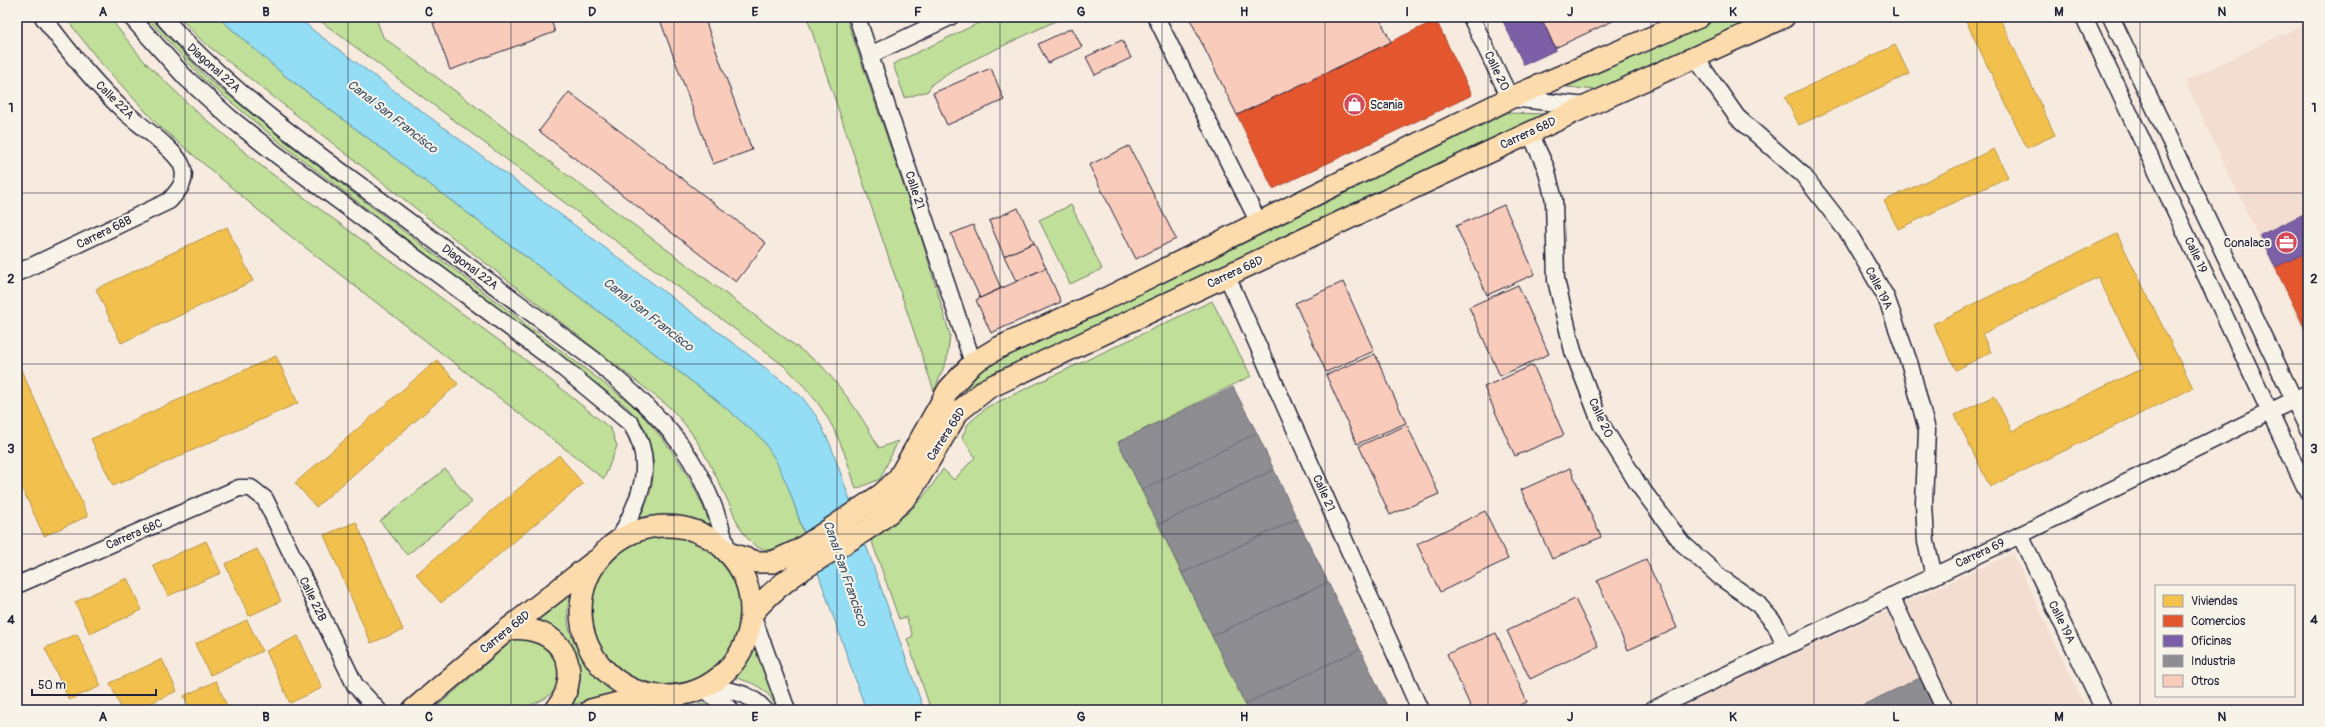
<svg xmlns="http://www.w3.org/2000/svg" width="2325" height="727" viewBox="0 0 2325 727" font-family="Pangolin,sans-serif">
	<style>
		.built { fill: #f3ddd1 }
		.green { fill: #c0df98; stroke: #71806a }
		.water { fill: #93def4; stroke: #6693aa }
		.homes { fill: #f2c14e; stroke: #b49148 }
		.shops { fill: #e4572e; stroke: #aa4732 }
		.offices { fill: #7b5ea7; stroke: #604c87 }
		.industry { fill: #8d8d92; stroke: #6d6d78 }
		.building { fill: #f8cbbb; stroke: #22223b }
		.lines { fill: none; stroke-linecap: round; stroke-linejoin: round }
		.minor-casing { stroke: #22223b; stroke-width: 19 }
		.major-casing { stroke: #22223b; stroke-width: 24 }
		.minor { stroke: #f7f3e8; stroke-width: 16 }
		.major { stroke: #fcdcac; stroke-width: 21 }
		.grid { fill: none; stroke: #22223b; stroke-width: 1; stroke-opacity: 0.55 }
		.labels { text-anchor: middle; stroke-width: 4; stroke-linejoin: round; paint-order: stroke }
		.street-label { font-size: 12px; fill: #22223b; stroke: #f7f3e8 }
		.poi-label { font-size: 12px; fill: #22223b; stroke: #f7f3e8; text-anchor: start }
		.water-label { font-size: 13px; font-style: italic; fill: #3e5169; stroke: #f7f3e8 }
		.neatline { fill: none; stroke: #22223b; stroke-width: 1.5 }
		.grid-label { font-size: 13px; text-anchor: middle; font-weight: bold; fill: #22223b }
	</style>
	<rect width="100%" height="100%" fill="#f7ebdf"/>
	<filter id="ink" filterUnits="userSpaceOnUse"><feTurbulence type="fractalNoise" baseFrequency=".025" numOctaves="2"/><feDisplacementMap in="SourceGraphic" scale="8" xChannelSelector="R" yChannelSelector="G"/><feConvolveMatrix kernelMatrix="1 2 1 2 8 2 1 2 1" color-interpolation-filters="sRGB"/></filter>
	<g filter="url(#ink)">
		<g class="built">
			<polygon points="2308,22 2308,342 2185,81"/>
			<polygon points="2013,553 2087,710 1671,710"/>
		</g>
		<g class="green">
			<polygon points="65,17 109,17 144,61 198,113 264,168 527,361 611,429 617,446 604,479 271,221 159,126 100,62"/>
			<path d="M146,17H150L205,76L285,141L630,403C668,440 695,480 712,530L686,521L661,515L636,522C656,493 659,461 644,428C641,420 632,413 627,407L283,145L203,79Z"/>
			<path d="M179,17H218L284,75L714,398C730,412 747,424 761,438C783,461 794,505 804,534C789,544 769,558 752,543C740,533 734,514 728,501C711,466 696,432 668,406L202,41Z"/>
			<path d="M315,17H370L377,21L383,37L821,365C844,391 863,417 879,448L898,441L880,479L856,489C840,434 826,405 783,365Z"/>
			<polygon points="807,17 846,17 923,243 950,335 947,359 934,391"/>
			<polygon points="991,17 1064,17 954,69 932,84 928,91 905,98 893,64"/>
			<polygon points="1723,17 1757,17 1595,90 1567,87"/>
			<polygon points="1507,113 1550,114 1409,177 1025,358 973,384 952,399 984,367 1180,275"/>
			<polygon points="1071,205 1102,269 1070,284 1039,220"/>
			<path d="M1212,301L1251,376L1118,442L1248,710H931L907,639L913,636L906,617L899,619L870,536C906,519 922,502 943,469L954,480L975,457L962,437L968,424L987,407Z"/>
			<polygon points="445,469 472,502 407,555 380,521"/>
			<circle cx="666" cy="611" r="75"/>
			<path d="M571,586C569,599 566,614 569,627C575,654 597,677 619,693L567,706L578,666L574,649L557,631L527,624Z"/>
			<path d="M519,635L547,641L562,667C560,674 559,684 555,690C531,718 466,710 433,710Z"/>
			<path d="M758,641L781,710H777C770,690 755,683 736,678Z"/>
			<polygon points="704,704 717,706 721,710 669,710"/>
		</g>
		<polygon class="water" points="218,17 298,17 314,31 745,352 802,397 817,417 831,446 924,710 866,710 788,487 775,459 762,439 714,398 284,75"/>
		<g class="homes">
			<polygon points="1964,17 1999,17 2055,135 2027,148"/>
			<polygon points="1895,45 1909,74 1799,125 1785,97"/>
			<polygon points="1994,149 2008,177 1898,229 1884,201"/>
			<polygon points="227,227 253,281 121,343 96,289"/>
			<polygon points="2117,234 2193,388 1990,487 1955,415 1994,396 2012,431 2143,368 2098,277 1982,334 1991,352 1956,370 1933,324"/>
			<polygon points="276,356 298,403 113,486 91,439"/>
			<polygon points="437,360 458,384 316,507 295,483"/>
			<polygon points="17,361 88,516 44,536 17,477"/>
			<polygon points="559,455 583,484 441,603 416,574"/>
			<polygon points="356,522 403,630 371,643 324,535"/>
			<polygon points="206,541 221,573 168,596 153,565"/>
			<polygon points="257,549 281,601 249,616 225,564"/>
			<polygon points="127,578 142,610 90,634 75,602"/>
			<polygon points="247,620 262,651 210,675 195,644"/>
			<polygon points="77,634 101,686 69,700 45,648"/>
			<polygon points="298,636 322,688 290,703 266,651"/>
			<polygon points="162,659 177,691 135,710 122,710 110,683"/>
			<polygon points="216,681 229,710 191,710 184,696"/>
		</g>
		<g class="shops">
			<polygon points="1436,20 1472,95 1273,189 1237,115"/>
			<polygon points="2308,252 2308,332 2307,333 2275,267"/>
		</g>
		<g class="offices">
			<polygon points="1501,17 1541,17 1556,50 1524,65"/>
			<polygon points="2308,212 2308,252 2275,267 2260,235"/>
		</g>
		<g class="industry">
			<polygon points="1233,387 1257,433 1142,490 1118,442"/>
			<polygon points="1257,433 1274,470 1159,524 1142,490"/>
			<polygon points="1274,470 1297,519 1182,573 1159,524"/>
			<polygon points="1297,519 1328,582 1212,636 1182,573"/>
			<polygon points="1328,582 1360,649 1245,704 1212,636"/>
			<polygon points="1360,649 1389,710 1248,710 1245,704"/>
			<polygon points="1924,676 1940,710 1852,710"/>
		</g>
		<g class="building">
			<polygon points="450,17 550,17 555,32 450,70 433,23"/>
			<polygon points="659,17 704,17 752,150 713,164"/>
			<polygon points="1189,17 1379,17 1391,42 1237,115"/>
			<polygon points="1541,17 1621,17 1555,48"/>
			<polygon points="1072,28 1082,47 1048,63 1038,44"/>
			<polygon points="1122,40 1131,58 1095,75 1086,57"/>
			<polygon points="991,68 1004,100 947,125 933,93"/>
			<polygon points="569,92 766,243 736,282 539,131"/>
			<polygon points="1129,146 1176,239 1136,259 1089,165"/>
			<polygon points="1504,205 1535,274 1487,295 1456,226"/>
			<polygon points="1018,208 1034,243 1004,256 989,221"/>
			<polygon points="973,225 1001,288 980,298 951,234"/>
			<polygon points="1034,243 1046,268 1016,281 1004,256"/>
			<polygon points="1046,268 1061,302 991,333 976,300"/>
			<polygon points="1343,282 1374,351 1326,372 1295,303"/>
			<polygon points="1518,285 1549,354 1500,376 1469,307"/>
			<polygon points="1375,354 1406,423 1357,444 1326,375"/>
			<polygon points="1533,365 1564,435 1515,456 1484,387"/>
			<polygon points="1407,425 1439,494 1390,515 1359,446"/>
			<polygon points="1570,468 1601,537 1552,559 1521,490"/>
			<polygon points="1485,511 1508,559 1440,592 1417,544"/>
			<polygon points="1646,559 1677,628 1628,650 1597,581"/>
			<polygon points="1575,599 1598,646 1530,679 1507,631"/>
			<polygon points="1496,633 1527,702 1510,710 1472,710 1447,654"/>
		</g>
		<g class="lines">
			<defs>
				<g id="minor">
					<path d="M131,17L185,77L229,117L277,155L551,358L631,424C658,466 638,500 619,540"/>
					<path d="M163,17C226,88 304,144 380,200C451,253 522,306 593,359C666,419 705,458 728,553"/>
					<polyline points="857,17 973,363"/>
					<polyline points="1156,17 1259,223"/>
					<polyline points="1471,17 1510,98 1587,106"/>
					<polyline points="2084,17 2308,493"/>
					<polyline points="2111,17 2308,429"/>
					<polyline points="870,55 950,17"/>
					<polyline points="1695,57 1737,117 1803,175 1849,234 1886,297 1910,365 1927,430 1924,503 1926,542 1934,576"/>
					<polyline points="1530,133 1546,168 1554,200 1556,280 1573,351 1601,424 1638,484 1682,543 1720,577 1757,603 1775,624 1785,646"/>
					<path d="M17,273L169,201C178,191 188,181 182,166C177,151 138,124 125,112C94,83 68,51 43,17"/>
					<polyline points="1227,276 1420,710"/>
					<polyline points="2020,535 2104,710"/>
					<polyline points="17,585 239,488 251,488 265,499 355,685 378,710"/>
					<polyline points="1891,596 1945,710"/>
					<polyline points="752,614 787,710"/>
					<path d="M703,689C727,689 749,691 765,710"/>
					<polyline points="703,689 731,710"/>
					<polyline points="1652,710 2020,535 2308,393"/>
				</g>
				<g id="major">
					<circle cx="666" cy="611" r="85"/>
					<polyline points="728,553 757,562 773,562 799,550 882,494 898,479 949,389 973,363 998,348 1099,302 1510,98 1699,17"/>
					<path d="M752,614C795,560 865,543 910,493L958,412L988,388L1587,106L1784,17"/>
					<path d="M508,629C559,623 587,668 556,710"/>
					<polyline points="413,710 508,629 595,561"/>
					<polyline points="591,710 650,695"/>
				</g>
			</defs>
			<use href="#minor" class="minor-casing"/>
			<use href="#major" class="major-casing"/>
			<use href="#minor" class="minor"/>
			<use href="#major" class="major"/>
		</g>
	</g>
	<path class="grid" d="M185,17V710M348,17V710M511,17V710M674,17V710M837,17V710M1000,17V710M1162,17V710M1325,17V710M1488,17V710M1651,17V710M1814,17V710M1977,17V710M2140,17V710M17,193H2308M17,364H2308M17,534H2308"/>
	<defs>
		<symbol id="shop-disc" viewBox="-11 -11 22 22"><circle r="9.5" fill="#d1495b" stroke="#f7f3e8"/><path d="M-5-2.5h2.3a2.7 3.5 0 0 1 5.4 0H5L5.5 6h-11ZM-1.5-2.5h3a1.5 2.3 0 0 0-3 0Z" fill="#fff"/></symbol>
		<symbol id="office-disc" viewBox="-11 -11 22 22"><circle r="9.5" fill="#d1495b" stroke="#f7f3e8"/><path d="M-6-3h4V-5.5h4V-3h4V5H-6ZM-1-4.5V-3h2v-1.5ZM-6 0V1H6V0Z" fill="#fff"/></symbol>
	</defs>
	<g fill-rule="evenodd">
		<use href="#shop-disc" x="1342" y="92" width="25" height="25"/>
		<use href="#office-disc" x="2274" y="230" width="25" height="25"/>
	</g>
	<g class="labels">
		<g class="street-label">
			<text transform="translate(214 68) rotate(42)" y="4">Diagonal 22A</text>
			<text transform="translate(1497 71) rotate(64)" y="4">Calle 20</text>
			<text transform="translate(115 100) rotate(45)" y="4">Calle 22A</text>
			<text transform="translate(1528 133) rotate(-25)" y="4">Carrera 68D</text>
			<text transform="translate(915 190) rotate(72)" y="4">Calle 21</text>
			<text transform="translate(104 232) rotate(-26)" y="4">Carrera 68B</text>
			<text transform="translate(2196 255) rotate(65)" y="4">Calle 19</text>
			<text transform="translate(470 267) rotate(37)" y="4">Diagonal 22A</text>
			<text transform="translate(1235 272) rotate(-25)" y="4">Carrera 68D</text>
			<text transform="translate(1879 288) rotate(63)" y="4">Calle 19A</text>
			<text transform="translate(1601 418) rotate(65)" y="4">Calle 20</text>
			<text transform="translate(946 434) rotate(-57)" y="4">Carrera 68D</text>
			<text transform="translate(1324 493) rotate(66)" y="4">Calle 21</text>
			<text transform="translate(134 534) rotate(-23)" y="4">Carrera 68C</text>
			<text transform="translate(1980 553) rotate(-25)" y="4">Carrera 69</text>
			<text transform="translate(313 599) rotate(64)" y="4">Calle 22B</text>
			<text transform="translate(2062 622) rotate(64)" y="4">Calle 19A</text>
			<text transform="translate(505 632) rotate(-39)" y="4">Carrera 68D</text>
		</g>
		<g class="poi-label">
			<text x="1370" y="109">Scania</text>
			<text x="2270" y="247" text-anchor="end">Conalaca</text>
		</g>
		<g class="water-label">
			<text transform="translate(393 116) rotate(38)" y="5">Canal San Francisco</text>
			<text transform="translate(649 314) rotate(38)" y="5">Canal San Francisco</text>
			<text transform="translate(846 573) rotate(71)" y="5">Canal San Francisco</text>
		</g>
	</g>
	<rect width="2325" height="727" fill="none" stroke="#f7f3e8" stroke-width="44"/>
	<rect x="2155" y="585" width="140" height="112" fill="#f7f3e8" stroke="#a29fa3"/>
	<rect x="2163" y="595" width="20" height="12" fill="#f2c14e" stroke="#a29fa3"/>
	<text x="2191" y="605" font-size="12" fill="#22223b">Viviendas</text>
	<rect x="2163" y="615" width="20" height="12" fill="#e4572e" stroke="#a29fa3"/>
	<text x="2191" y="625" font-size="12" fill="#22223b">Comercios</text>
	<rect x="2163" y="635" width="20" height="12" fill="#7b5ea7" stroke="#a29fa3"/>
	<text x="2191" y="645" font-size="12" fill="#22223b">Oficinas</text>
	<rect x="2163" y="655" width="20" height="12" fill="#8d8d92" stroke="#a29fa3"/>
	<text x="2191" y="665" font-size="12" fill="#22223b">Industria</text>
	<rect x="2163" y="675" width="20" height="12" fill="#f8cbbb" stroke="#a29fa3"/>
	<text x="2191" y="685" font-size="12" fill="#22223b">Otros</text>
	<path d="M32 689v6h124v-6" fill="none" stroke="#22223b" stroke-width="2"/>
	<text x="38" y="689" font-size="12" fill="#22223b" stroke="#f7f3e8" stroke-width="3" paint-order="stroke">50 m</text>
	<rect x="22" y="22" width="2281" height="683" class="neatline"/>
	<g class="grid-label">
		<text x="103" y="16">A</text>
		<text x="266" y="16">B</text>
		<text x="429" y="16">C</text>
		<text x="592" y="16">D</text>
		<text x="755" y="16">E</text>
		<text x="918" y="16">F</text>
		<text x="1081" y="16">G</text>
		<text x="1244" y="16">H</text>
		<text x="1407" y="16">I</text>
		<text x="1570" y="16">J</text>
		<text x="1733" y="16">K</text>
		<text x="1896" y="16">L</text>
		<text x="2059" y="16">M</text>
		<text x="2222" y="16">N</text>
		<text x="11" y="112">1</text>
		<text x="2314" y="112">1</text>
		<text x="11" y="283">2</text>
		<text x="2314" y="283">2</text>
		<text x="11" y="453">3</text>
		<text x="2314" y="453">3</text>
		<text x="11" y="624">4</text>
		<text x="2314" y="624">4</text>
		<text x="103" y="721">A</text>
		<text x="266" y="721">B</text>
		<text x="429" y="721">C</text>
		<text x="592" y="721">D</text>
		<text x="755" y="721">E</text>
		<text x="918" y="721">F</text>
		<text x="1081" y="721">G</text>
		<text x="1244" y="721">H</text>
		<text x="1407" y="721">I</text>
		<text x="1570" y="721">J</text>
		<text x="1733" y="721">K</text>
		<text x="1896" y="721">L</text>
		<text x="2059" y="721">M</text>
		<text x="2222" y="721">N</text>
	</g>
</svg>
